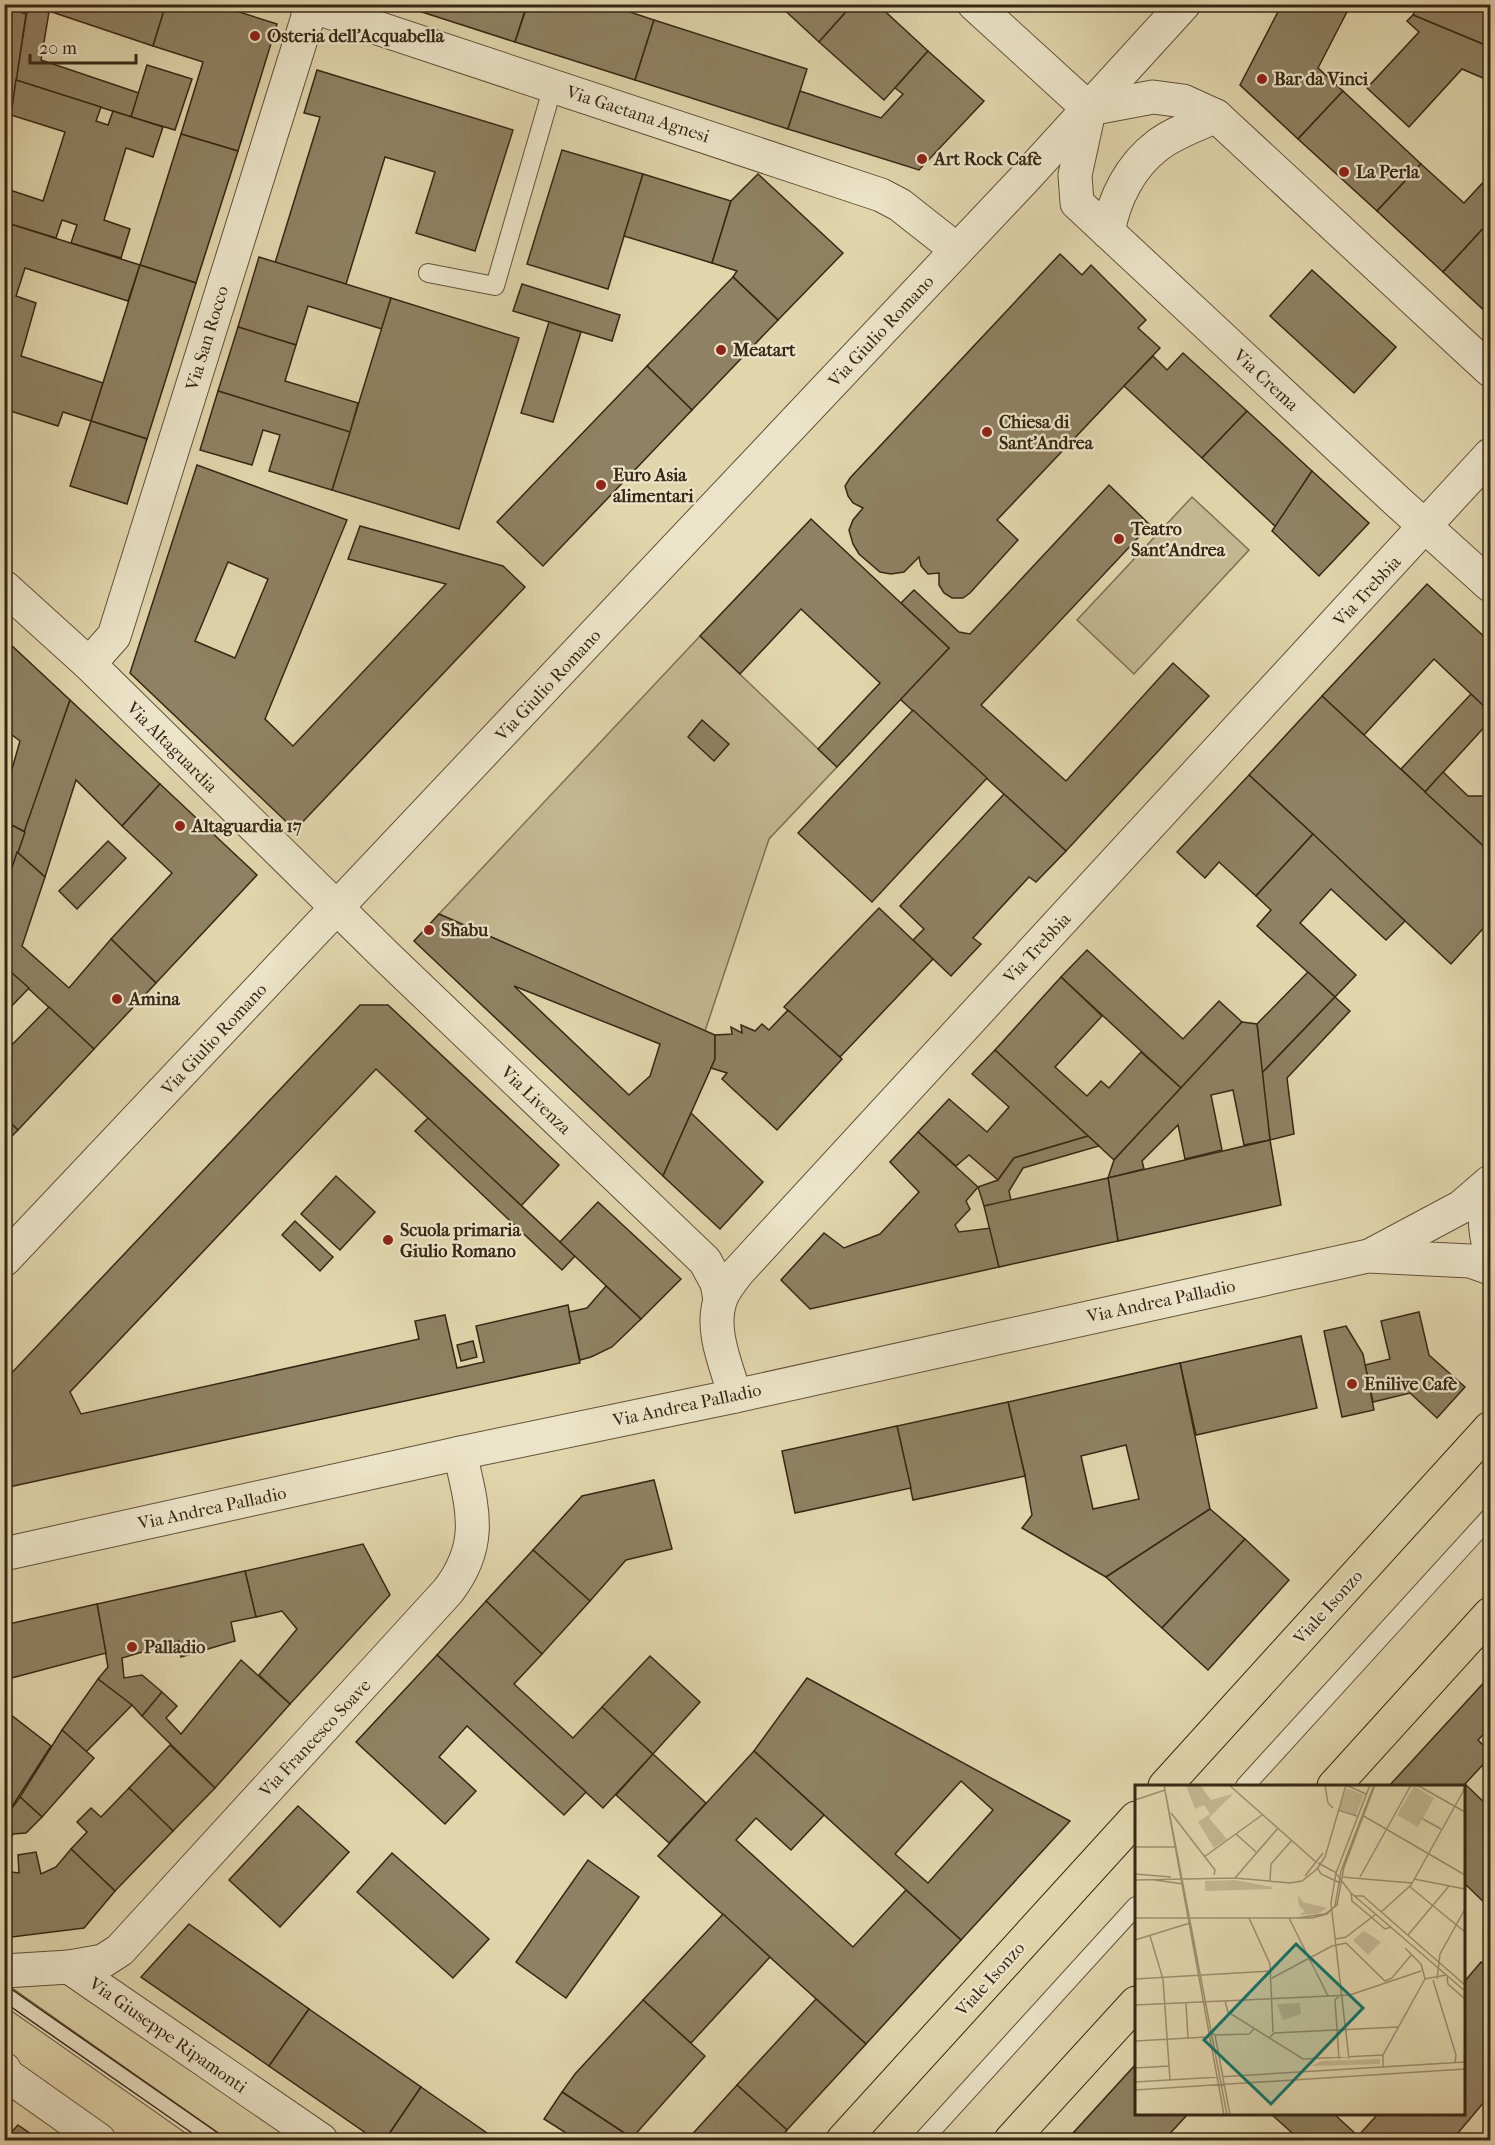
<svg xmlns="http://www.w3.org/2000/svg" width="1495" height="2145" viewBox="0 0 1495 2145" font-family="'IM FELL French Canon',serif">
	<style>
		.green { fill: #c4b792; stroke: #7e6f53; stroke-width: 1.5 }
		.building { fill: #8f8163; stroke: #372714; stroke-width: 1.5; fill-rule: evenodd }
		.lines { fill: none; stroke-linecap: round; stroke-linejoin: round }
		.service-casing { stroke: #62523a; stroke-width: 20 }
		.minor-casing { stroke: #62523a; stroke-width: 35 }
		.tertiary-casing { stroke: #62523a; stroke-width: 35 }
		.primary-casing { stroke: #372714; stroke-width: 35 }
		.service { stroke: #ece4c9; stroke-width: 18 }
		.minor { stroke: #ece4c9; stroke-width: 33 }
		.tertiary { stroke: #ece4c9; stroke-width: 33 }
		.primary { stroke: #e1d5ac; stroke-width: 33 }
		.tram { stroke: #372714; stroke-width: 1.5 }
		.poi-dot { fill: #8f2418; stroke: #ece4c9; stroke-width: 2 }
		.labels { text-anchor: middle; stroke-width: 4.5; stroke-linejoin: round; paint-order: stroke }
		.poi-label { font-size: 18px; font-weight: bold; fill: #372714; stroke: #ece4c9; text-anchor: start }
		.street-label { font-size: 18px; fill: #372714; stroke: #ece4c9 }
		.inset-road { fill: none; stroke: #9d8f6f; stroke-width: 1.5 }
		.view { fill: #0f766e; fill-opacity: 0.15; stroke: #0f766e; stroke-width: 3 }
		.inset-edge { fill: none; stroke: #372714; stroke-width: 3 }
	</style>
	<rect width="100%" height="100%" fill="#e1d5ac"/>
	<filter id="stains"><feTurbulence type="fractalNoise" baseFrequency=".00333" numOctaves="4"/><feColorMatrix values="0 0 0 0 .2 0 0 0 0 .09 0 0 0 0 .02 0 0 0 .5 -.17"/></filter>
	<radialGradient id="worn" r=".72"><stop offset=".6" stop-color="#630" stop-opacity="0"/><stop offset="1" stop-color="#630" stop-opacity=".3"/></radialGradient>
	<g class="green">
		<polygon points="1192,497 1249,550 1134,674 1077,620"/>
		<polygon points="700,636 837,767 769,839 705,1031 439,914"/>
	</g>
	<g class="building">
		<polygon points="4,4 28,4 26,14 4,7"/>
		<polygon points="28,4 166,4 153,46"/>
		<polygon points="166,4 214,4 277,24 238,151 181,134 203,62 153,46"/>
		<polygon points="397,4 527,4 515,42"/>
		<polygon points="544,4 606,4 654,20 635,80 515,42 527,6 542,11"/>
		<polygon points="778,4 853,4 819,42"/>
		<polygon points="853,4 877,4 928,51 884,100 819,42"/>
		<polygon points="1282,4 1351,4 1318,68 1343,91 1298,139 1240,85"/>
		<polygon points="1418,4 1490,4 1490,47 1413,15"/>
		<polygon points="28,5 49,12 41,60 139,93 131,117 16,80"/>
		<polygon points="4,7 26,14 13,102 4,101"/>
		<polygon points="1413,15 1490,47 1490,81 1462,69 1409,127 1367,88 1419,32 1407,21"/>
		<polygon points="654,20 807,69 788,129 635,80"/>
		<polygon points="928,51 984,101 919,170 788,129 800,91 881,118 903,94 895,88"/>
		<polygon points="147,65 192,79 175,130 131,117"/>
		<polygon points="317,70 513,130 475,251 416,233 435,172 385,157 346,284 275,263 320,117 304,113"/>
		<polygon points="16,80 101,107 96,121 108,125 113,111 163,127 153,157 126,148 104,220 130,229 121,258 71,243 77,225 62,220 56,238 4,222 4,188 43,201 65,132 11,115"/>
		<polygon points="1343,91 1421,164 1377,211 1298,139"/>
		<polygon points="181,134 238,151 196,283 140,265"/>
		<polygon points="562,150 643,174 608,289 527,264"/>
		<polygon points="1421,164 1464,203 1490,175 1490,221 1443,272 1377,211"/>
		<polygon points="643,174 731,201 712,263 624,236"/>
		<polygon points="758,174 843,253 778,320 733,277 737,271 712,263 731,201"/>
		<polygon points="1490,221 1490,316 1443,272"/>
		<polygon points="4,222 140,265 128,301 25,268 16,296 36,303 21,356 103,383 91,421 63,412 58,426 4,409"/>
		<polygon points="1060,254 1082,275 1091,265 1146,320 1138,328 1160,348 997,520 1018,540 970,593 963,598 952,598 944,593 939,585 939,573 928,574 921,566 919,557 904,572 891,574 880,572 859,554 853,544 849,530 853,520 863,508 853,503 848,496 845,486 850,478"/>
		<polygon points="259,257 391,298 382,329 308,306 296,345 238,327"/>
		<polygon points="140,265 196,283 147,439 91,421"/>
		<polygon points="1312,270 1396,347 1354,393 1270,316"/>
		<polygon points="733,277 778,320 692,410 647,366"/>
		<polygon points="522,284 620,315 612,341 513,311"/>
		<polygon points="391,298 519,338 459,529 332,490"/>
		<polygon points="549,322 581,332 553,422 521,413"/>
		<polygon points="238,327 296,345 285,381 358,403 350,432 218,391"/>
		<polygon points="1183,353 1247,411 1202,458 1124,386 1153,356 1167,370"/>
		<polygon points="647,366 692,410 543,566 497,522"/>
		<polygon points="218,391 350,432 332,490 269,471 280,435 263,430 252,465 200,450"/>
		<polygon points="1247,411 1312,471 1276,527 1202,458"/>
		<polygon points="91,421 147,439 127,504 70,486"/>
		<path d="M197,465L347,520L265,719L293,746L446,584L348,559L360,526L503,566L525,587L295,830L130,673ZM228,562L268,579L235,658L195,641Z"/>
		<polygon points="1312,471 1369,523 1319,576 1272,531"/>
		<polygon points="1109,485 1150,525 981,705 1066,781 1173,663 1209,696 1066,851 900,699 949,648 901,603 914,590 959,632 970,634"/>
		<polygon points="811,519 949,648 837,767 818,749 880,683 801,609 740,674 700,636"/>
		<polygon points="1427,584 1490,642 1490,712 1434,659 1364,735 1322,696"/>
		<polygon points="9,643 70,700 25,832 4,821 4,797 20,741 8,732 4,737 4,648"/>
		<polygon points="1471,694 1490,712 1490,721 1425,792 1401,769"/>
		<polygon points="1322,696 1490,852 1490,921 1451,964 1249,775"/>
		<polygon points="70,700 160,784 122,826 76,780 45,877 17,852"/>
		<polygon points="913,710 987,778 872,902 798,833"/>
		<polygon points="702,720 729,744 714,761 688,737"/>
		<polygon points="1443,772 1468,796 1484,796 1490,802 1490,852 1425,792"/>
		<polygon points="1249,775 1313,834 1256,896 1219,862 1205,878 1177,852"/>
		<polygon points="160,784 257,875 156,983 111,939 172,873 122,826"/>
		<polygon points="1004,794 1066,851 1036,882 1029,877 973,938 981,944 951,976 913,940 924,929 900,906"/>
		<polygon points="4,821 25,832 4,893"/>
		<polygon points="1313,834 1405,921 1386,940 1331,889 1300,923 1356,975 1335,997 1257,926 1271,910 1256,896"/>
		<polygon points="108,841 126,858 77,909 59,891"/>
		<polygon points="17,852 45,877 22,946 69,988 111,939 156,983 94,1049 4,966 4,893"/>
		<polygon points="879,908 933,959 840,1057 784,1007"/>
		<path d="M439,914L715,1035V1059L663,1176L414,941ZM514,986L660,1044L650,1076L629,1095Z"/>
		<polygon points="1087,950 1183,1039 1219,1001 1242,1022 1181,1088 1061,977"/>
		<polygon points="4,966 29,988 4,1014"/>
		<polygon points="1308,972 1335,997 1262,1073 1257,1024"/>
		<polygon points="1061,977 1102,1016 1055,1067 1087,1096 1101,1081 1109,1088 1141,1052 1181,1088 1114,1160 995,1050"/>
		<polygon points="1335,997 1350,1011 1287,1078 1294,1134 1270,1140 1262,1073"/>
		<polygon points="360,1005 388,1005 559,1165 521,1206 376,1069 70,1392 81,1414 419,1339 415,1321 445,1315 457,1368 484,1362 476,1326 568,1305 580,1363 4,1488 4,1381"/>
		<polygon points="49,1007 94,1049 18,1130 4,1117 4,1053"/>
		<polygon points="788,1010 842,1059 777,1130 722,1079 727,1073 711,1068 715,1059 715,1035 732,1034 731,1027 742,1033 741,1025 755,1031 762,1024 769,1030"/>
		<polygon points="1242,1022 1257,1024 1270,1140 1244,1145 1233,1090 1211,1095 1222,1150 1185,1159 1178,1125 1142,1161 1144,1169 1108,1178 1114,1160"/>
		<polygon points="995,1050 1088,1136 1014,1158 998,1180 969,1155 956,1166 918,1132 949,1099 987,1132 1009,1107 972,1074"/>
		<polygon points="691,1113 763,1182 720,1229 663,1176"/>
		<polygon points="4,1117 18,1130 4,1144"/>
		<polygon points="428,1118 575,1256 562,1270 415,1131"/>
		<polygon points="918,1132 978,1187 966,1201 970,1209 955,1225 959,1232 991,1228 999,1267 810,1309 781,1280 824,1233 844,1248 880,1234 919,1192 890,1162"/>
		<polygon points="1088,1136 1099,1146 1023,1168 1009,1191 1011,1201 984,1206 978,1187 998,1180 1014,1158"/>
		<polygon points="1270,1140 1281,1205 1118,1241 1108,1178"/>
		<polygon points="336,1176 375,1212 340,1250 301,1214"/>
		<polygon points="1108,1178 1118,1241 999,1267 984,1206"/>
		<polygon points="598,1202 681,1279 641,1319 560,1242"/>
		<polygon points="295,1221 333,1257 320,1271 282,1235"/>
		<polygon points="606,1286 641,1319 612,1347 591,1357 580,1360 569,1312 587,1308"/>
		<polygon points="1419,1312 1429,1355 1465,1387 1437,1418 1410,1393 1373,1402 1365,1365 1390,1359 1381,1321"/>
		<polygon points="1346,1326 1363,1354 1374,1410 1342,1417 1324,1331"/>
		<polygon points="1301,1336 1317,1408 1196,1435 1180,1363"/>
		<polygon points="473,1341 477,1357 461,1361 457,1345"/>
		<path d="M1180,1363L1210,1509L1106,1577L1022,1528L1032,1515L1025,1476L1008,1402ZM1126,1445L1139,1499L1093,1509L1081,1456Z"/>
		<polygon points="1008,1402 1025,1476 913,1500 897,1426"/>
		<polygon points="897,1426 911,1488 795,1513 782,1451"/>
		<polygon points="654,1480 672,1549 626,1560 590,1601 533,1550 582,1496"/>
		<polygon points="1210,1509 1245,1539 1162,1628 1106,1577"/>
		<polygon points="1245,1539 1289,1580 1208,1670 1162,1628"/>
		<polygon points="363,1544 390,1595 290,1704 259,1675 297,1629 282,1611 256,1617 245,1571"/>
		<polygon points="533,1550 590,1601 542,1654 486,1601"/>
		<polygon points="245,1571 256,1617 231,1622 235,1641 181,1657 179,1641 122,1658 124,1678 142,1675 162,1692 142,1716 132,1705 98,1679 108,1667 97,1604"/>
		<polygon points="486,1601 542,1654 514,1684 573,1738 602,1707 653,1754 603,1808 437,1655"/>
		<polygon points="97,1604 106,1653 4,1680 4,1625"/>
		<polygon points="437,1655 586,1792 564,1815 467,1726 439,1757 476,1791 445,1824 356,1742"/>
		<polygon points="650,1656 700,1702 653,1754 602,1707"/>
		<polygon points="241,1660 290,1704 215,1788 142,1716 162,1692 177,1706 166,1718 181,1734"/>
		<polygon points="1490,1676 1490,1727 1478,1740 1490,1752 1490,1757 1465,1784 1490,1808 1490,1908 1464,1883 1464,1786 1389,1786"/>
		<path d="M807,1678L1070,1821L961,1940L754,1751ZM961,1781L993,1810L928,1883L895,1854Z"/>
		<polygon points="98,1679 132,1705 86,1752 62,1730"/>
		<polygon points="4,1705 6,1711 51,1746 4,1819"/>
		<polygon points="62,1730 94,1758 42,1817 20,1797"/>
		<polygon points="170,1745 215,1788 173,1831 129,1788"/>
		<polygon points="754,1751 824,1815 791,1850 756,1818 736,1840 853,1947 906,1890 961,1940 866,2044 658,1856"/>
		<polygon points="653,1754 706,1803 669,1843 616,1795"/>
		<polygon points="129,1788 173,1831 115,1891 71,1849 87,1832 77,1822 91,1808 101,1817"/>
		<polygon points="20,1797 42,1817 26,1833 13,1834 4,1852 4,1819"/>
		<polygon points="298,1806 349,1852 280,1927 229,1880"/>
		<polygon points="71,1849 115,1891 84,1928 4,1938 4,1871 19,1873 18,1855 36,1852 41,1874 56,1867"/>
		<polygon points="392,1853 489,1939 453,1978 357,1892"/>
		<polygon points="588,1860 639,1897 566,1998 516,1962"/>
		<polygon points="723,1914 770,1957 691,2043 643,2000"/>
		<polygon points="189,1924 309,2009 269,2066 141,1977"/>
		<polygon points="1481,1962 1490,1971 1490,2095 1452,2140 1300,2140 1271,2114 1334,2114 1358,2136 1378,2114 1464,2114 1464,1982"/>
		<polygon points="816,1999 866,2044 787,2130 737,2085"/>
		<polygon points="643,2000 705,2056 632,2138 562,2092 575,2074"/>
		<polygon points="309,2009 421,2087 385,2140 376,2140 269,2066"/>
		<polygon points="1136,2064 1136,2114 1188,2114 1164,2140 1083,2140 1074,2132"/>
		<polygon points="737,2085 787,2130 778,2140 687,2140"/>
		<polygon points="421,2087 497,2140 385,2140"/>
		<polygon points="562,2092 632,2138 631,2140 577,2140 544,2119"/>
		<polygon points="18,2125 40,2140 4,2140"/>
		<polygon points="1074,2132 1083,2140 1067,2140"/>
	</g>
	<g class="lines">
		<defs>
			<g id="service">
				<polyline points="428,273 495,286 553,86"/>
				<polyline points="1245,1786 1490,1517"/>
				<polyline points="4,1994 212,2140"/>
				<polyline points="923,2140 1136,1906"/>
			</g>
			<g id="minor">
				<polyline points="305,4 881,195 900,205 957,250"/>
				<polyline points="974,4 1089,109"/>
				<polyline points="1089,109 1153,97 1183,101 1216,116 1490,370"/>
				<polyline points="1089,111 1075,175 1077,203 1398,502 1490,585"/>
				<path d="M1108,232C1114,199 1130,166 1158,145C1175,132 1197,125 1216,116"/>
				<polyline points="4,587 89,664 387,957 705,1261 717,1283 720,1300"/>
				<polyline points="89,664 114,636 312,4"/>
				<path d="M1490,1185C1484,1207 1483,1227 1490,1249"/>
				<polyline points="1373,1254 1461,1207 1490,1182"/>
				<polyline points="4,1260 1027,176 1184,4"/>
				<path d="M735,1396C727,1367 710,1331 720,1301C723,1290 731,1282 737,1273L1490,455"/>
				<polyline points="4,1554 460,1453 735,1396 1368,1256 1470,1261 1490,1268"/>
				<path d="M69,1967L103,1961L120,1950L448,1591C485,1543 472,1507 460,1453"/>
			</g>
			<g id="tertiary">
				<polyline points="4,1971 69,1967 321,2140"/>
				<polyline points="4,2069 7,2075 99,2140"/>
			</g>
			<g id="primary">
				<polyline points="1165,1786 1490,1428"/>
				<polyline points="1334,1786 1490,1614"/>
				<polyline points="843,2140 1136,1818"/>
				<polyline points="1011,2140 1136,2003"/>
			</g>
		</defs>
		<use href="#service" class="service-casing"/>
		<use href="#minor" class="minor-casing"/>
		<use href="#tertiary" class="tertiary-casing"/>
		<use href="#primary" class="primary-casing"/>
		<use href="#service" class="service"/>
		<use href="#minor" class="minor"/>
		<use href="#tertiary" class="tertiary"/>
		<use href="#primary" class="primary"/>
		<g class="tram">
			<polyline points="4,1984 228,2140"/>
			<polyline points="4,2002 202,2140"/>
		</g>
	</g>
	<g class="poi-dot">
		<circle cx="255" cy="36" r="6"/>
		<circle cx="1262" cy="79" r="6"/>
		<circle cx="922" cy="159" r="6"/>
		<circle cx="1344" cy="172" r="6"/>
		<circle cx="721" cy="350" r="6"/>
		<circle cx="987" cy="432" r="6"/>
		<circle cx="601" cy="485" r="6"/>
		<circle cx="1119" cy="539" r="6"/>
		<circle cx="180" cy="826" r="6"/>
		<circle cx="429" cy="930" r="6"/>
		<circle cx="117" cy="999" r="6"/>
		<circle cx="388" cy="1240" r="6"/>
		<circle cx="1352" cy="1384" r="6"/>
		<circle cx="132" cy="1647" r="6"/>
	</g>
	<g class="labels">
		<g class="poi-label">
			<text x="267" y="42">Osteria dell'Acquabella</text>
			<text x="1274" y="85">Bar da Vinci</text>
			<text x="934" y="165">Art Rock Cafè</text>
			<text x="1356" y="178">La Perla</text>
			<text x="733" y="356">Meatart</text>
			<text x="999" y="428">Chiesa di<tspan x="999" dy="21">Sant'Andrea</tspan></text>
			<text x="613" y="481">Euro Asia<tspan x="613" dy="21">alimentari</tspan></text>
			<text x="1131" y="535">Teatro<tspan x="1131" dy="21">Sant'Andrea</tspan></text>
			<text x="192" y="832">Altaguardia 17</text>
			<text x="441" y="936">Shabu</text>
			<text x="129" y="1005">Amina</text>
			<text x="400" y="1236">Scuola primaria<tspan x="400" dy="21">Giulio Romano</tspan></text>
			<text x="1364" y="1390">Enilive Cafè</text>
			<text x="144" y="1653">Palladio</text>
		</g>
		<g class="street-label">
			<text transform="translate(638 114) rotate(18)" y="6">Via Gaetana Agnesi</text>
			<text transform="translate(881 331) rotate(-47)" y="6">Via Giulio Romano</text>
			<text transform="translate(207 338) rotate(-73)" y="6">Via San Rocco</text>
			<text transform="translate(1266 380) rotate(43)" y="6">Via Crema</text>
			<text transform="translate(1367 591) rotate(-47)" y="6">Via Trebbia</text>
			<text transform="translate(548 685) rotate(-47)" y="6">Via Giulio Romano</text>
			<text transform="translate(172 747) rotate(45)" y="6">Via Altaguardia</text>
			<text transform="translate(1037 948) rotate(-47)" y="6">Via Trebbia</text>
			<text transform="translate(214 1039) rotate(-47)" y="6">Via Giulio Romano</text>
			<text transform="translate(536 1100) rotate(44)" y="6">Via Livenza</text>
			<text transform="translate(1161 1301) rotate(-12)" y="6">Via Andrea Palladio</text>
			<text transform="translate(687 1405) rotate(-12)" y="6">Via Andrea Palladio</text>
			<text transform="translate(212 1508) rotate(-12)" y="6">Via Andrea Palladio</text>
			<text transform="translate(1328 1607) rotate(-48)" y="6">Viale Isonzo</text>
			<text transform="translate(315 1738) rotate(-47)" y="6">Via Francesco Soave</text>
			<text transform="translate(990 1979) rotate(-48)" y="6">Viale Isonzo</text>
			<text transform="translate(168 2035) rotate(35)" y="6">Via Giuseppe Ripamonti</text>
		</g>
	</g>
	<g transform="translate(1135 1785)">
		<rect width="330" height="330" fill="#e1d5ac"/>
		<path d="M51,0H65L76,15L98,9L74,33L92,54L79,63L63,37L75,29L69,20L60,24ZM279,1L299,13L283,42L262,30ZM212,3L229,10L221,30L204,24ZM100,95L137,102V104L70,106V96ZM163,110L168,117L192,123L183,129L164,130L170,126L164,121ZM229,146L246,157L233,170L218,155ZM165,218L166,229L148,235L142,219ZM245,274V279L176,281L187,276Z" fill="#c4b792"/>
		<path class="inset-road" d="M29,0L89,330M29,0L92,330M94,0L181,77M190,0L193,18L198,23M211,0L231,9M282,0L330,27M0,15L30,5M203,25L222,31M36,28L80,85L79,90M227,30L330,90M288,34L306,44M101,49L121,67M0,62H41M69,72L127,30M183,78L200,87L216,108L330,206M182,82L186,89L205,98M0,89L36,92M170,91L188,68M207,92L277,98M225,92L276,0M100,93L143,43M279,94L330,104M0,95L100,93L155,98L167,96L182,84L190,72L211,0M20,95L48,99M135,96L136,79L157,55M274,101L330,147M216,108L217,116L235,131L250,144L256,142M220,111H228L330,200M246,127L276,100L330,3M0,133H162L190,129L202,120L209,82L240,0M0,133H177L192,129L200,121L206,86L239,0M114,133L135,179L138,247M154,133L193,211M273,150L314,101M15,151L28,194L35,295M201,154L211,152L241,129M0,155L55,138M211,158L250,196L257,193L277,169M270,163L286,179M286,179L290,194L311,190M312,192L313,199L330,214M137,193L197,161L211,158M0,194L136,186M302,194L305,169L330,124M298,195L321,270L320,277M90,216L93,227L168,274L248,270M51,218L53,253M0,220L215,210L286,186M75,246L80,250L95,330M80,250L114,249L119,244M134,253L139,248L263,242M0,256L72,252M204,274L200,215L204,211M214,274L196,118L201,88L235,0M248,282V270L290,194M0,283L34,281M0,297L330,277M0,305L330,284"/>
		<path class="view" d="M161,159L228,223L136,319L69,255Z"/>
		<rect width="330" height="330" class="inset-edge"/>
	</g>
	<rect width="1495" height="2145" fill="none" stroke="#e1d5ac" stroke-width="24"/>
	<rect x="6" y="6" width="1483" height="2133" fill="none" stroke="#372714" stroke-width="3"/>
	<rect x="12" y="12" width="1471" height="2121" fill="none" stroke="#372714" stroke-width="1.5"/>
	<path d="M30 54v9h106v-9" fill="none" stroke="#372714" stroke-width="3"/>
	<text x="39" y="54" font-size="18" fill="#372714" stroke="#ece4c9" stroke-width="4.5" paint-order="stroke">20 m</text>
	<rect width="100%" height="100%" filter="url(#stains)"/>
	<rect width="100%" height="100%" fill="url(#worn)"/>
</svg>
